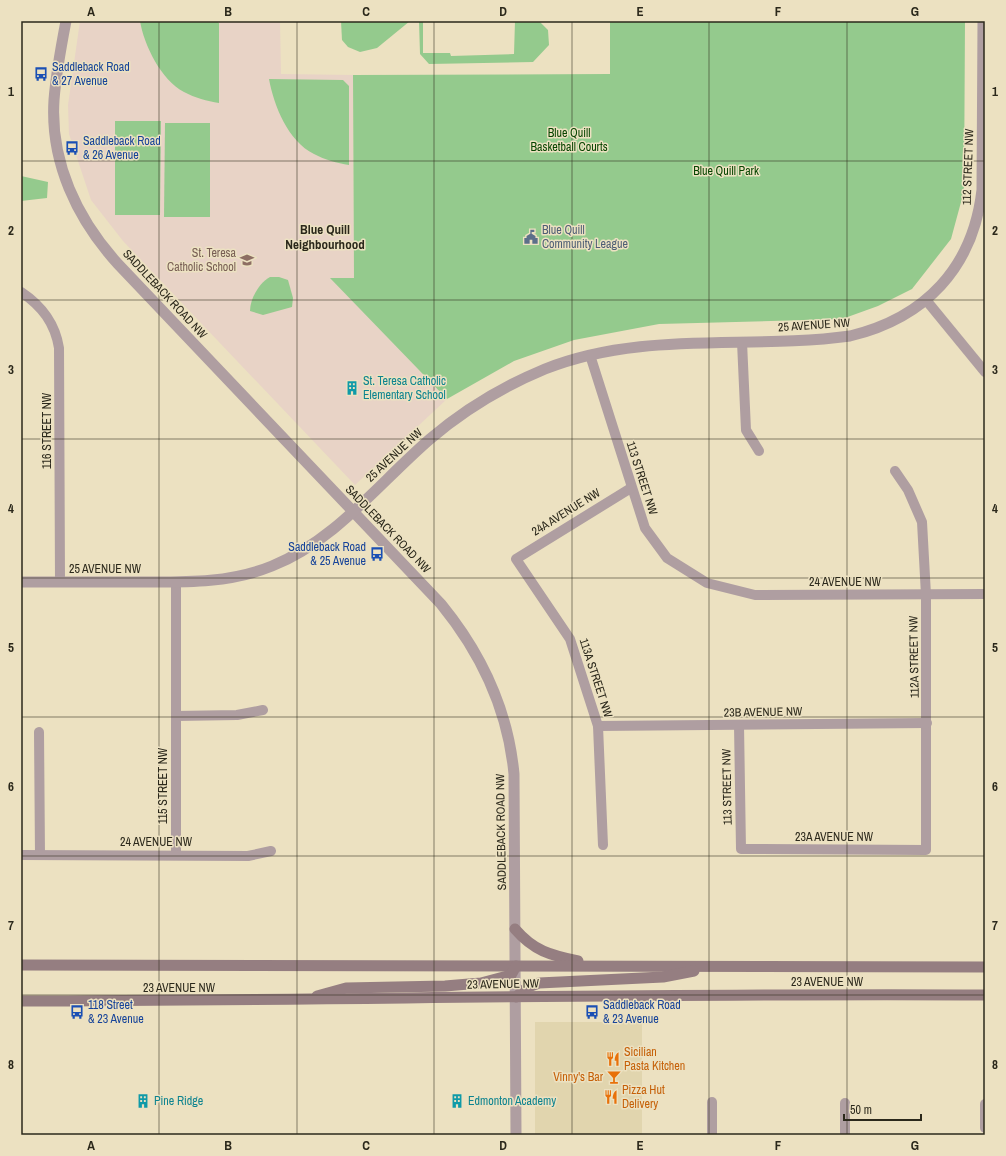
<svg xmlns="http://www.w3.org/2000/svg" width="1006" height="1156" viewBox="0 0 1006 1156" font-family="'Archivo Narrow',sans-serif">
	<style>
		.built { fill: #e1d5ae }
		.education { fill: #e8d3c6 }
		.green { fill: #94ca8d }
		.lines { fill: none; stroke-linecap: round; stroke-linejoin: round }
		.minor { stroke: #af9ea1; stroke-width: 10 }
		.tertiary { stroke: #af9ea1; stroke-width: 11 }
		.secondary { stroke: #957e81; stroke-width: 11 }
		.grid { fill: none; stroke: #2b281b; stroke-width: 1; stroke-opacity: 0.55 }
		.labels { text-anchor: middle; stroke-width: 3; stroke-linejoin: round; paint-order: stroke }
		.transit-label { font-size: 12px; fill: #164399; stroke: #ece1c1; text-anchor: start }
		.park-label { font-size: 12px; fill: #074500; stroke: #ece1c1 }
		.street-label { font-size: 12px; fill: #2b281b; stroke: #ece1c1 }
		.service-label { font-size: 12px; fill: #4e5e75; stroke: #ece1c1; text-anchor: start }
		.education-label { font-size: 12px; fill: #785e54; stroke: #ece1c1; text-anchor: end }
		.culture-label { font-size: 12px; fill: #0d838f; stroke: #ece1c1; text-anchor: start }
		.food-label { font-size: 12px; fill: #c56008; stroke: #ece1c1; text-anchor: start }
		.neighbourhood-label { font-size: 13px; font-weight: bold; fill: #2b281b; stroke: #ece1c1 }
		.neatline { fill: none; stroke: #2b281b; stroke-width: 1.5 }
		.grid-label { font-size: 13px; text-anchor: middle; font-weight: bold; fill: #2b281b }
	</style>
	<rect width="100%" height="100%" fill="#ece1c1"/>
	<rect class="built" x="535" y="1022" width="107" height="113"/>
	<polygon class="education" points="80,21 280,21 281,74 353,75 354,278 331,278 447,399 355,485 123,241 91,200 69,134 68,105"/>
	<g class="green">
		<path d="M140,21H216L219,23V103C207,101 195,98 184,92C161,80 144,45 140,21Z"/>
		<polygon points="341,21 410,21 377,48 360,52 348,47 342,40"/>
		<polygon points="419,21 423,21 423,53 450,53 451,56 514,54 515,21 539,21 548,30 549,45 533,62 429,64 420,54"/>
		<polygon points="610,21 965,21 964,191 951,239 912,289 878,306 842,319 659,324 574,340 514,361 447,399 330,278 354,278 353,75 610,74"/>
		<path d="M269,79L343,80L349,86V165C337,163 325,160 314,154C288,141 274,106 269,79Z"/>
		<polygon points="115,121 161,121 160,215 115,215"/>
		<polygon points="165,123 210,123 210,217 164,217"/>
		<polygon points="21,176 48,182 47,198 21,201"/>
		<path d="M270,277H279L288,280L293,298L292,307L263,315L250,311C250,299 259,283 270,277Z"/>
	</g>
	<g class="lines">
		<g class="minor">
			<path d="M21,292C42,306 55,323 59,348L60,582"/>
			<polyline points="926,300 985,372"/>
			<polyline points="742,342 746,430 759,451"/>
			<polyline points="590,355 645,528 667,558 707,583 755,595 985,594"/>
			<polyline points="176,582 176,855"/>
			<polyline points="176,716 237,715 263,710"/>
			<polyline points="739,725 741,849 926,850 926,595 922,522 908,490 895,471"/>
			<polyline points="598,726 927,723"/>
			<polyline points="39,732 40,855"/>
			<polyline points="603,845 598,726 570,639 516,559 631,488"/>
			<polyline points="21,855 248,856 271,851"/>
			<polyline points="712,1102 712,1135"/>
			<polyline points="985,1104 985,1128"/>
			<polyline points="845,1135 845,1103"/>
		</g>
		<g class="tertiary">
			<path d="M66,21C61,47 56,73 54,100C50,162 77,219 118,264L441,604C481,653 508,710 514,774L516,1135"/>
			<path d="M21,582C59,582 96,582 134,582C181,582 228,584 272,566C335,541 379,483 430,439C464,410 504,386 545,369C643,330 748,350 850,336C925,318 973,268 982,190L983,21"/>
		</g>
		<g class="secondary">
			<path d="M515,929C534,951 550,955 578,961"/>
			<polyline points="21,965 985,967"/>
			<polyline points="317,996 346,988 445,986 481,983 511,975 516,966"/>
			<polyline points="516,997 528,987 539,983 663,977 694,971"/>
			<path d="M21,1001C342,1000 664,993 985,995"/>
		</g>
	</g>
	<path class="grid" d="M159,21V1135M297,21V1135M434,21V1135M572,21V1135M709,21V1135M847,21V1135M21,161H985M21,300H985M21,439H985M21,578H985M21,717H985M21,856H985M21,995H985"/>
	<defs>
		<symbol id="bus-bare" viewBox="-9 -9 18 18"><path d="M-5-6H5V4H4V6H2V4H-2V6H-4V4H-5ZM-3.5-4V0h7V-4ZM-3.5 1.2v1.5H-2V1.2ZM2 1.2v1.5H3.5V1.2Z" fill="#1a4fb4" stroke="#ece1c1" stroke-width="2.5" paint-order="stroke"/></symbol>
		<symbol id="civic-bare" viewBox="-9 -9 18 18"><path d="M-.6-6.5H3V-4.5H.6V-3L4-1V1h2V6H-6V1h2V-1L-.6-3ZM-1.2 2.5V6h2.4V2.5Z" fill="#5c6f8a" stroke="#ece1c1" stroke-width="2.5" paint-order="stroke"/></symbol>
		<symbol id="school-bare" viewBox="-9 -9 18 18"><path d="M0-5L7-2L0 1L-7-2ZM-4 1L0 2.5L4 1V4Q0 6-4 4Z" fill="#8d6e63" stroke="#ece1c1" stroke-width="2.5" paint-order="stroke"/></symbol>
		<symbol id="building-bare" viewBox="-9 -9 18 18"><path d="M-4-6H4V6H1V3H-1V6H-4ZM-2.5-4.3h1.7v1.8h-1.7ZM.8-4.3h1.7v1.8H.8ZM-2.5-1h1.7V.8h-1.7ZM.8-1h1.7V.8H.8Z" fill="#0f9aa8" stroke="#ece1c1" stroke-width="2.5" paint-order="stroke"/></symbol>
		<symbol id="restaurant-bare" viewBox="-9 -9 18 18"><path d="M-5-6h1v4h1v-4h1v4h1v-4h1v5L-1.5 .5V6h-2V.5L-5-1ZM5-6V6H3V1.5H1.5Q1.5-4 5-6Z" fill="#e8710a" stroke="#ece1c1" stroke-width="2.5" paint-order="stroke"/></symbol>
		<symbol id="bar-bare" viewBox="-9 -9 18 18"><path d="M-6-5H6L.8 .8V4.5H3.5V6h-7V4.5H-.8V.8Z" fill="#e8710a" stroke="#ece1c1" stroke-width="2.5" paint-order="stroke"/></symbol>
	</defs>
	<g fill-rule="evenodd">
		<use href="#bus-bare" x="31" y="64" width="20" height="20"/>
		<use href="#bus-bare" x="62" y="138" width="20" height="20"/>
		<use href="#civic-bare" x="521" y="227" width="20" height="20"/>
		<use href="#school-bare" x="237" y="250" width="20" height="20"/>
		<use href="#building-bare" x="342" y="378" width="20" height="20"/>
		<use href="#bus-bare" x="367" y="544" width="20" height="20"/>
		<use href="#bus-bare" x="67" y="1002" width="20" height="20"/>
		<use href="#bus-bare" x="582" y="1002" width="20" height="20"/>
		<use href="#restaurant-bare" x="603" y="1049" width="20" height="20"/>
		<use href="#bar-bare" x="604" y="1067" width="20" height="20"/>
		<use href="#restaurant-bare" x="601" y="1087" width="20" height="20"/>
		<use href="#building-bare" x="133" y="1091" width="20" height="20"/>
		<use href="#building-bare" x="447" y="1091" width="20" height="20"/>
	</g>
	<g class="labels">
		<g class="transit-label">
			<text x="52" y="71">Saddleback Road<tspan x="52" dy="14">&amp; 27 Avenue</tspan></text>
			<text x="83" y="145">Saddleback Road<tspan x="83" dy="14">&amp; 26 Avenue</tspan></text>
			<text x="366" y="551" text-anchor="end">Saddleback Road<tspan x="366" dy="14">&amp; 25 Avenue</tspan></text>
			<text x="88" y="1009">118 Street<tspan x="88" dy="14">&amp; 23 Avenue</tspan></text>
			<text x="603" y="1009">Saddleback Road<tspan x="603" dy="14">&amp; 23 Avenue</tspan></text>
		</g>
		<g class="park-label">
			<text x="569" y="137">Blue Quill<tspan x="569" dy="14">Basketball Courts</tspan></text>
			<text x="726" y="175">Blue Quill Park</text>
		</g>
		<g class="street-label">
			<text transform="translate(968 167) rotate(-88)" y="4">112 STREET NW</text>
			<text transform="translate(165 294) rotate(47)" y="4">SADDLEBACK ROAD NW</text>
			<text transform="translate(814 325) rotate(-4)" y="4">25 AVENUE NW</text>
			<text transform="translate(47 431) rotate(-90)" y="4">116 STREET NW</text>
			<text transform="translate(394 455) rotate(-43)" y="4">25 AVENUE NW</text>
			<text transform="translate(642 478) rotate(72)" y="4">113 STREET NW</text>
			<text transform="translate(566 512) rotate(-32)" y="4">24A AVENUE NW</text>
			<text transform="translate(388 529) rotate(46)" y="4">SADDLEBACK ROAD NW</text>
			<text x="105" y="573">25 AVENUE NW</text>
			<text x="845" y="586">24 AVENUE NW</text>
			<text transform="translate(914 657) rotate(-91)" y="4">112A STREET NW</text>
			<text transform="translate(596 678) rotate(72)" y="4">113A STREET NW</text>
			<text transform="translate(763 712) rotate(-1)" y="4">23B AVENUE NW</text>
			<text transform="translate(163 786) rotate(-90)" y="4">115 STREET NW</text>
			<text transform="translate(727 787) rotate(-91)" y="4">113 STREET NW</text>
			<text transform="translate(501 832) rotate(-91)" y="4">SADDLEBACK ROAD NW</text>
			<text x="834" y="841">23A AVENUE NW</text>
			<text x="156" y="846">24 AVENUE NW</text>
			<text x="827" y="986">23 AVENUE NW</text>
			<text transform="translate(503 984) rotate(-1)" y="4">23 AVENUE NW</text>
			<text x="179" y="992">23 AVENUE NW</text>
		</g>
		<g class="service-label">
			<text x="542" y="234">Blue Quill<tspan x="542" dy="14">Community League</tspan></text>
		</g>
		<g class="education-label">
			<text x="236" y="257">St. Teresa<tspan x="236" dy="14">Catholic School</tspan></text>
		</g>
		<g class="culture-label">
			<text x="363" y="385">St. Teresa Catholic<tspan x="363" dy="14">Elementary School</tspan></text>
			<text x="154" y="1105">Pine Ridge</text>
			<text x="468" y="1105">Edmonton Academy</text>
		</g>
		<g class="food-label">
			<text x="624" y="1056">Sicilian<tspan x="624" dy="14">Pasta Kitchen</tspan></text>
			<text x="603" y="1081" text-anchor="end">Vinny's Bar</text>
			<text x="622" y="1094">Pizza Hut<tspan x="622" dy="14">Delivery</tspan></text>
		</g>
		<g class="neighbourhood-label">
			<text x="325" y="234">Blue Quill<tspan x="325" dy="15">Neighbourhood</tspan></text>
		</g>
	</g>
	<rect width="1006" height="1156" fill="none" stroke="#ece1c1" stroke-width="44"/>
	<path d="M844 1114v6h77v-6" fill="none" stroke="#2b281b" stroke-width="2"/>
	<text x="850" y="1114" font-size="12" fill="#2b281b" stroke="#ece1c1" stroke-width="3" paint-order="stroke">50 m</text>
	<rect x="22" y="22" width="962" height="1112" class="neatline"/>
	<g class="grid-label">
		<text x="91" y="16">A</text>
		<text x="228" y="16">B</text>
		<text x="366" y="16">C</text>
		<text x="503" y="16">D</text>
		<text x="640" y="16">E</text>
		<text x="778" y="16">F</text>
		<text x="915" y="16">G</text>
		<text x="11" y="96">1</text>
		<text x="995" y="96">1</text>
		<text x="11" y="235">2</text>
		<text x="995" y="235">2</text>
		<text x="11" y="374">3</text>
		<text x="995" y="374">3</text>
		<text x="11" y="513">4</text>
		<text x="995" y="513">4</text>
		<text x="11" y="652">5</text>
		<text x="995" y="652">5</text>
		<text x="11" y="791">6</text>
		<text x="995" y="791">6</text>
		<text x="11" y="930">7</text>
		<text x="995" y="930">7</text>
		<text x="11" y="1069">8</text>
		<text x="995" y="1069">8</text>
		<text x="91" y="1150">A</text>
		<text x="228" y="1150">B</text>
		<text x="366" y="1150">C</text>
		<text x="503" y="1150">D</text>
		<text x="640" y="1150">E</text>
		<text x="778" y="1150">F</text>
		<text x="915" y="1150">G</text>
	</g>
</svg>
